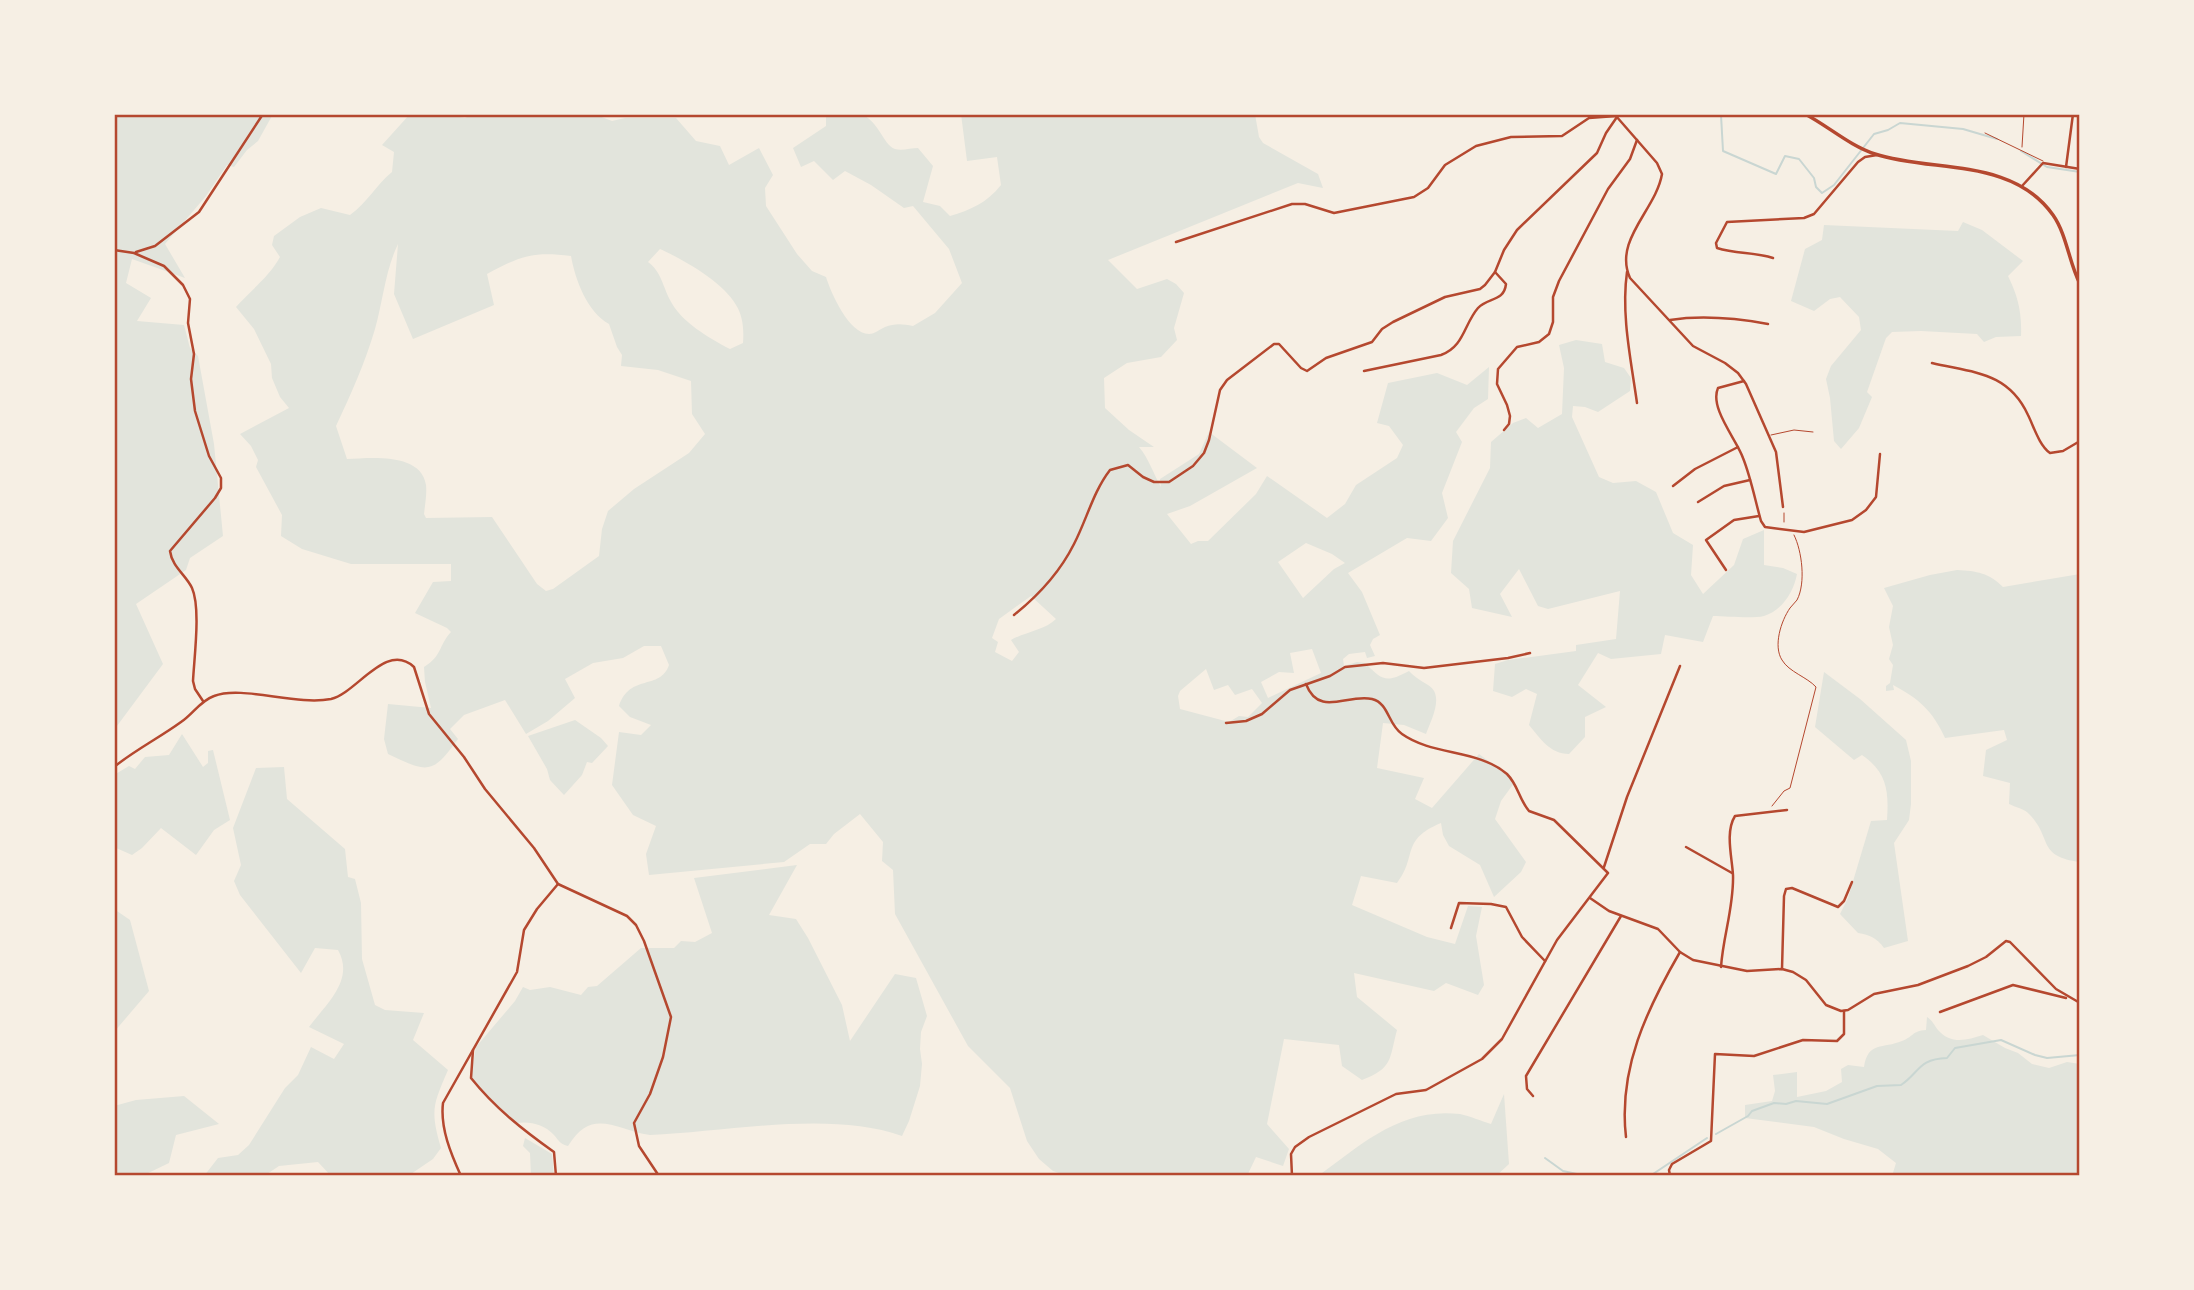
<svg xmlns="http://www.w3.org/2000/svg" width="2194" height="1290" viewBox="0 0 2194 1290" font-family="Helvetica,sans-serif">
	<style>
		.green { fill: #e2e4dc; fill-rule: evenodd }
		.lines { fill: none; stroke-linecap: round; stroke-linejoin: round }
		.stream { stroke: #c9d6d2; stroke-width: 2 }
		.path { stroke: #b5482f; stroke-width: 1 }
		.service { stroke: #b5482f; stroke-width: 1 }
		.minor { stroke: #b5482f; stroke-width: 2.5 }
		.primary { stroke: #b5482f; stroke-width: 3.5 }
		.neatline { fill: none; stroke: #b5482f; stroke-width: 2.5 }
	</style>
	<rect width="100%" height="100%" fill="#f6efe4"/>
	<g class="green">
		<polygon points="114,114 273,114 258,141 247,150 234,167 227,165 206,196 165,244 185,278 132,259 126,283 151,298 137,321 184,325 190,348 198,356 214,444 223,536 190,558 186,570 136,604 163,664 114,730"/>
		<path d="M410,114H442L465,118L473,114H560L561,116H599L612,121L625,118H676L696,141L720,146L729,165L759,148L773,175L765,188L766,206L797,254L812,271L826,277C831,293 849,334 869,334C875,334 880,329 885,327C895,323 903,324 913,326L935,313L962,283L949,249L913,206L904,208L871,185L845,171L833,180L814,161L801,167L793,148L826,126V114C836,114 850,112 860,114C879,120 883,145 895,149C902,151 911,148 918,148L933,166L923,202L940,206L950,216C970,210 987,203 1001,185L997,157L967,161L961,114H1255L1259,137L1263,143L1318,174L1323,188L1298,183L1108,260L1137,289L1167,279L1176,284L1184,293L1174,328L1177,340L1161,357L1127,363L1104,378L1105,408L1129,430L1154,447H1139C1149,459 1153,473 1161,487L1160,479L1199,454L1209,432L1257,468L1190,506L1167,514L1191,544L1198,541H1208L1256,494L1267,476L1327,518L1345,504L1356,485L1397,458L1403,445L1389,426L1377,423L1388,383L1437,373L1467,385L1489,367L1488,399L1474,408L1456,432L1462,442L1442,493L1448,518L1431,541L1407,538L1348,573L1362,592L1380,635L1373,639L1370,645L1375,656L1367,658L1365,652L1349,654L1343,659L1344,666L1357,662L1365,663C1383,681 1386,683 1409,671C1416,678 1420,680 1428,685C1445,695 1431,720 1426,734L1404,725L1383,723L1377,768L1424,778L1415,799L1432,808L1479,754L1507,775L1514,783L1501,801L1495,819L1526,862L1521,872L1494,897L1480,865L1449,846L1443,835L1441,823C1400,840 1418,856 1397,883L1361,876L1352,905L1427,937L1455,944L1468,906L1482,907L1476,936L1484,985L1478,995L1446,983L1434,991L1354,973L1357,997L1397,1030C1389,1060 1393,1068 1362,1080L1342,1066L1339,1045L1284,1039L1267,1124L1289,1149L1283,1166L1256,1157L1247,1176H1068L1053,1171L1039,1159L1027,1141L1010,1088L968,1046L895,914L893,870L882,861L883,842L860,814L834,834L826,844H810L784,862L649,875L646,854L656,826L633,815L612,785L619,732L641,735L651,725L630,717L619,706C630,673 660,691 669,665L661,646H644L623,658L593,663L565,679L575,698L548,721L526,734L505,700L464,715L450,729L458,739C432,775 428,773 388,754L384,739L388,704L431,708L425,682L424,667C443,655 438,646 451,632L447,628L415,613L433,582L451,581V564H351L302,549L281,536L282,515L256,467L258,460L251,446L240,434L289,408L280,397L272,378L271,364L254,329L236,307C251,290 269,277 280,257L272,245L274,236L300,217L321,208L350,215C367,203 376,185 392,172L394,152L382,145ZM398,244L394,294L413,339L494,305L487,274C520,256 533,251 571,256C575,279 587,312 609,324L617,347L622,355L621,366L658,370L691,381L692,414L705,434L689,453L634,489L608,511L602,529L599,556L553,589L546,591L537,584L492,517L426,518L424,514C425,505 427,494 426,485C421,452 370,458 347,459L336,426C351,394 365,363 375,329C383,301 385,271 398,244ZM660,249C684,260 723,282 736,305C743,316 744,330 743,343L730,349C709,338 681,322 670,300C663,287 661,271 648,262ZM1306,543L1332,554L1345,563L1334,569L1303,598L1278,562ZM1031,596L1056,619C1045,630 1025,632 1011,640L1019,652L1012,661L995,652L998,642L992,638L999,619ZM1312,649L1321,673L1268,698L1261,682L1279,672L1294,673L1290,653ZM1206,669L1214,690L1228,685L1235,695L1252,689L1262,703L1248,717L1239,716L1229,722L1180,709L1178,696L1180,691Z"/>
		<path d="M1963,222L1982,230L2023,261L2008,276C2018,296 2022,313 2021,336L1996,337L1984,342L1977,334L1921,331L1892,332L1886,338L1867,392L1872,397L1859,428L1841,449L1834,441L1830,398L1826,379L1831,366L1861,330L1859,317L1840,297L1830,299L1814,311L1791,301L1805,249L1822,240L1824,225L1958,231Z"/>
		<path d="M1576,340L1602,344L1605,362L1624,368L1631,378L1630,391L1598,412L1585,407L1573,406L1572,417L1599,477L1613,483L1636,481L1656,492L1673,533L1693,545L1691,575L1703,594L1734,565L1743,539L1764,530V565L1783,568L1797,574C1794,591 1782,611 1764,616C1751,619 1727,616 1713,616L1703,642L1665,635L1661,654L1611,659L1598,653L1578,685L1606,707L1585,717V737L1569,754C1550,754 1540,738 1529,725L1537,694L1526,689L1512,697L1493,691L1495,664L1508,660L1576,651V645L1616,639L1620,591L1548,609L1538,606L1519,569L1500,594L1512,617L1472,608L1469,589L1451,573L1453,541L1490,468L1491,442L1513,423L1526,418L1538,428L1562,414L1564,368L1559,345Z"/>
		<path d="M1957,570C1977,571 1989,573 2003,587L2080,574V862C2036,856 2053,838 2029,814C2025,809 2015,807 2009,804L2010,783L1983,776L1986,750L2007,740L2004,730L1945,738C1933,711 1918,698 1893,685L1894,690L1886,691V686L1890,683L1893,665L1889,659L1893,645L1889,627L1893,606L1884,588L1930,575Z"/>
		<path d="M1824,672L1860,699L1906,740L1911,761V804L1909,820L1894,843L1908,941L1884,948C1877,938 1870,935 1858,933L1840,914L1848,898L1871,821L1887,820C1889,791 1887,772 1862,755L1854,760L1815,727Z"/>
		<polygon points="575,720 601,738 608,746 592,763 587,762 582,775 564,795 550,780 547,769 528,736"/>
		<polygon points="182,734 203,767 208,763 208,751 213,750 230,820 214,830 196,855 161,828 142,848 132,855 114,847 114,775 129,766 135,769 145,757 169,755"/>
		<path d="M284,767L287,799L345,849L348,877L355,879L361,903L362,959L375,1005L385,1010L424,1013L413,1040L448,1070C433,1105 430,1110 441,1148L433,1159L408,1176H331L318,1162L279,1166L264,1176H204L218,1158L238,1155L249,1145L285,1088L298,1075L311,1047L334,1059L344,1044L309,1027C326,1004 355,980 338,950L315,948L301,973L240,895L234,881L241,865L233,828L256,768Z"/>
		<path d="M797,865L769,915L796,919L808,938L842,1005L850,1041L895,974L916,978L927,1016L921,1032L920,1049L922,1064L920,1086L909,1121L902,1136C830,1110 726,1132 650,1135C614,1129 592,1107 568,1146C560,1144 559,1141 554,1135C544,1124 530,1121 516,1123L470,1079L476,1047L515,1001L523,987L530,990L550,987L581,995L588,987L597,986L641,948H674L681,941L695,942L712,933L694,878Z"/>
		<polygon points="114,909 130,920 149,991 114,1032"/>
		<path d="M1927,1017C1933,1021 1934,1025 1938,1030C1951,1045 1967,1040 1983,1035L2005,1048L2018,1053L2032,1064L2049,1068L2067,1062L2080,1064V1176H1892L1896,1163L1878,1149L1844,1139L1814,1127L1745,1118V1105L1772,1101L1775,1091L1773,1075L1797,1072V1097L1826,1091L1842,1082L1841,1069L1848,1065L1864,1067C1868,1041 1883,1049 1902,1041C1913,1037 1912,1031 1926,1030Z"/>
		<path d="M1504,1094L1509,1164L1496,1176H1318C1362,1144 1401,1107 1460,1114C1470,1116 1481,1121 1491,1124Z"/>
		<polygon points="184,1096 219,1124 176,1135 169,1163 142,1176 114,1176 114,1106 136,1100"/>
		<polygon points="525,1138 552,1154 554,1176 531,1176 530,1153 523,1146"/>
	</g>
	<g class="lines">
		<g class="stream">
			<polyline points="1718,114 1721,115 1723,151 1776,174 1785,156 1799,159 1814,178 1816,187 1822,193 1834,185 1874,134 1888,130 1900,123 1963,129 1997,139"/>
			<polyline points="2021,151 2047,167 2080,172"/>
			<path d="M1716,1134L1748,1116L1752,1111L1774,1103L1786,1104L1796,1101L1827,1104L1877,1086L1901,1085C1920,1072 1918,1059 1947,1058L1955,1048L2001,1040L2035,1055L2047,1058L2080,1055"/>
			<polyline points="1545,1158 1563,1171 1586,1176"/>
			<polyline points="1650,1176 1707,1138"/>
		</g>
		<g class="path">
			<polyline points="1784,513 1784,522"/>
			<path d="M1772,806L1784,791L1790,788L1816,687C1807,677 1789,672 1782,660C1773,646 1781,621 1790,608C1792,605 1795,603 1797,600C1806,583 1802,551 1794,535"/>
		</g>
		<g class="service">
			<polyline points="1985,133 2043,161"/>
			<polyline points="2022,147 2024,114"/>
			<polyline points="1771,435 1794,430 1813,432"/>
		</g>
		<g class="minor">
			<path d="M1616,116L1657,163L1662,174C1656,210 1613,240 1630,278L1693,346L1725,363L1738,373L1746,384L1776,452L1783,507"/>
			<polyline points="2066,167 2073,114"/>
			<polyline points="2022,186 2043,163 2080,169"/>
			<polyline points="1176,242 1292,204 1305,204 1334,213 1414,197 1428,188 1445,165 1476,146 1511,137 1562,136 1589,118 1616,116"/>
			<path d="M114,250L134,253L164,266L183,285L190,299L188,323L194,354L191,379L195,411L209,456L221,478V488L215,498L170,551C172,567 186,575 192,588C201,608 194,659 193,681L195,689L203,701"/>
			<polyline points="136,252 155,246 199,212 263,114"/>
			<path d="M1773,258C1755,252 1736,254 1717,248L1716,243L1727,222L1804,218L1814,214L1858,162L1865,157L1877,155"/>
			<path d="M1627,272C1621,315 1631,360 1637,403"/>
			<path d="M1670,320C1703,315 1735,318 1768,324"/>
			<path d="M1932,363C1974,373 2008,372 2028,415C2034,427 2039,445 2050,453L2063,451L2080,441"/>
			<path d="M1364,371L1441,355C1464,347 1464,324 1478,308C1488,297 1504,302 1506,284L1495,272"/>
			<path d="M1744,381L1718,388C1709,408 1737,440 1743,458C1751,478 1755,500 1761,521L1765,527L1804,532L1852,520L1866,510L1876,497L1880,454"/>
			<polyline points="1504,430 1509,424 1510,416 1507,405 1497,384 1498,369 1517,347 1539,342 1549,334 1553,322 1553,297 1559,281 1608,189 1630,159 1637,140"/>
			<polyline points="1673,486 1695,469 1738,447"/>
			<polyline points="1698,502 1724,486 1750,480"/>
			<polyline points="1726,570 1706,540 1734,520 1759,516"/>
			<path d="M1014,615C1039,595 1060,572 1074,544C1087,519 1093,492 1110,470L1128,465L1143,477L1154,482H1169L1193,466L1204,453L1209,440L1220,390L1227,380L1274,344H1279L1301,368L1307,371L1326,358L1372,342L1382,329L1393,322L1445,297L1480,289L1485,285L1495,272L1504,250L1517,230L1597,153L1606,133L1619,114"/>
			<polyline points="1226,723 1246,721 1262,714 1290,690 1330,676 1345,667 1383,663 1424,668 1508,658 1530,653"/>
			<path d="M114,767C135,750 159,738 181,722C193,714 200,701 214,696C242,685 296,706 331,699C357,693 386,641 414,667L429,714L464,757L485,789L534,848L558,884L627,916L636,925L644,941L671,1017L663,1057L650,1094L634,1123L639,1146L659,1176"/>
			<polyline points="1686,847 1732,873"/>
			<polyline points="1604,867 1627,797 1680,666"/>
			<polyline points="1590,898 1609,911 1658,929 1680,952 1693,960 1747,971 1782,969 1793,972 1806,980 1826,1005 1841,1011 1848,1010 1874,994 1918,985 1968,966 1986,957 2006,941 2010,942 2056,989 2080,1003"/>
			<polyline points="1451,928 1459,903 1491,904 1506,907 1522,937 1545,961"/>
			<path d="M1721,967C1723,936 1734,907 1733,875C1732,857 1725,832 1735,816L1787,810"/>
			<polyline points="1782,969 1784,896 1786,889 1792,888 1838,907 1844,901 1852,882"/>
			<polyline points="1940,1012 2013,985 2066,998"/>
			<path d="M473,1050L471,1078C495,1108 523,1130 554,1152L556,1176"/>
			<polyline points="1533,1096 1527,1089 1526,1076 1621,916"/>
			<path d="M1626,1137C1618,1069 1647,1009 1680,952"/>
			<path d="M461,1176C451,1154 440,1128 443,1103L517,972L524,930L537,909L558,884"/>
			<path d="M1292,1176L1291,1154L1295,1147L1309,1137L1396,1094L1426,1090L1482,1059L1502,1039L1557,940L1608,873L1554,820L1529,811C1519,799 1518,785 1507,774C1478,749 1433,756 1402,734C1388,725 1389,703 1372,699C1348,693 1319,718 1306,684"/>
			<polyline points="1670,1176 1669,1170 1672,1164 1711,1141 1715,1054 1754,1056 1803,1040 1837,1041 1844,1034 1844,1011"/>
		</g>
		<path class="primary" d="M1805,114C1828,126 1850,146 1875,154C1934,173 2012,157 2053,215C2067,235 2069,263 2080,284"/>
	</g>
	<rect width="2194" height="1290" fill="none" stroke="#f6efe4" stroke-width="231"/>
	<rect x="116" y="116" width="1962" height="1058" class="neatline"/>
</svg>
